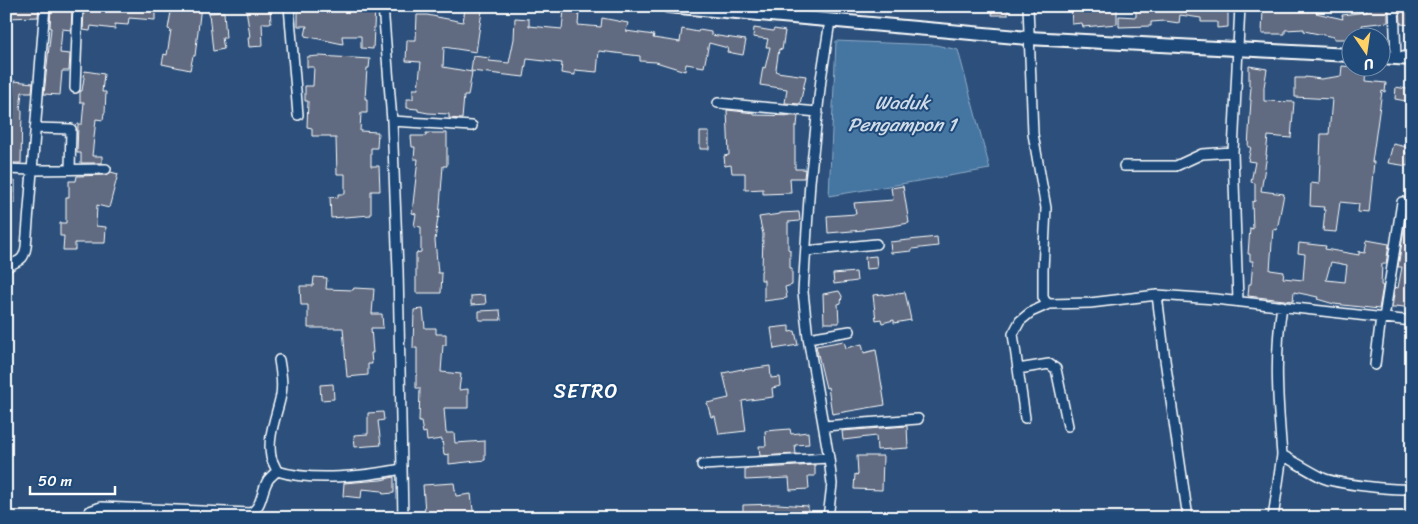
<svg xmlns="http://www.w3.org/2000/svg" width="1418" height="524" font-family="Sriracha,sans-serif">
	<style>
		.water { fill: #4574a1; stroke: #8facc7 }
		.building { fill: #606a80; stroke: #fff; fill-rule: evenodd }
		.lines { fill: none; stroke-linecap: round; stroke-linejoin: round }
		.minor-casing { stroke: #fff; stroke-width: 12 }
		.secondary-casing { stroke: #fff; stroke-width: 16 }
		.minor { stroke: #1f4a7a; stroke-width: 9 }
		.secondary { stroke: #1f4a7a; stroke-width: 12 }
		.labels { text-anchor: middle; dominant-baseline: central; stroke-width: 4; stroke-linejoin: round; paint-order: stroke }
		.water-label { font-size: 19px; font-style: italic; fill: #d0dce8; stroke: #1f4a7a }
		.quarter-label { font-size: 20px; letter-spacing: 1px; fill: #fff; stroke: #1f4a7a }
	</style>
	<rect width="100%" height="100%" fill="#2c507b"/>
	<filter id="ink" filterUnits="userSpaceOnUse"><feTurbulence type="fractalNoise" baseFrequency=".02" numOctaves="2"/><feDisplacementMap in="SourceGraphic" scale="10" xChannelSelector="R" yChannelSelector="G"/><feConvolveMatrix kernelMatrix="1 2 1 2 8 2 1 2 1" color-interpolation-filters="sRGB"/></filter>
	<g filter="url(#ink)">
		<path class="water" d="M836,41L936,45L958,50L990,169L829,196Z"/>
		<path class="building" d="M6,6H39L38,17L6,18Z
			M89,6H155V20L129,18L128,25L115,24V29L91,26L90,31L83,30L84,10L88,11Z
			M172,6H201L195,56H193L190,70L162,64L164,54L167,55L171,30L168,29Z
			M257,6H270L271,23H262L263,46L249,47L248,37H250L246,8Z
			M309,6H375L373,49L361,48V36H342L343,44L305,36L307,26H298V9H308Z
			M993,6H1008V15H992Z
			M1071,6H1117V24L1083,27L1082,23L1072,24Z
			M1136,6H1150V9H1158L1159,6H1212V9H1228V27L1217,28V22H1201V18L1180,15L1179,23L1165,21L1151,22V26L1119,27V16L1136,17Z
			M1275,6H1292V10L1317,11L1316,13L1343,19L1342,15L1366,12L1365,6H1388V22L1362,25L1364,38H1350V39H1334V37L1304,31V29L1285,30V34H1262L1263,9L1275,10Z
			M1400,6L1411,7L1412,25L1401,24Z
			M51,7L72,9L71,30L62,29L60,53L70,54L69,71H62L60,95L44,94L51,28H50Z
			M465,9L482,11L476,52L444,47L443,67L472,72L468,96H464L462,119L449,118V114L428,113L418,111V109L407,108V99H413V89H418L421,62L406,61L407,40H416L417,15H427L463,22Z
			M564,10L579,12L578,25L601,27L602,18L628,23L626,31L654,35L653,38L680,42L682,29L698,32L699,30L711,32V35L746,40L743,55L727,52L728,48L709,43L704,67L686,64L685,71L656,62L640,61V56L599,51L597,72L575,70V75L561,73L562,63L527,59L524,77L471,71L473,56L490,58L489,61L509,63L514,39L515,18L529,19V26L562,29Z
			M224,12L226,38H222L224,49L213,51L209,13Z
			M754,28L773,31L774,29L785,31L782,50L779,49L776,69L777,72L806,76L800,104L785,103L787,89L760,85L763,67L765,68L770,47H766L768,39L753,37Z
			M319,56L370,59L369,68H367L365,99H367V113H361L360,131L378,132L377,148H371V166H379L380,191H371V215L331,218L330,197L338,198V194H345V174H337L336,138H330V136H312V128L307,127L308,101H305V86H313L314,67H307V57Z
			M1249,66L1267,69L1264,87V101L1294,102L1291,138L1268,136L1266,155H1267L1261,191L1284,194L1277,230L1273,229L1270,270L1284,272L1283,278L1303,280L1305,254L1298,253L1299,243L1326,246L1325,249L1359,255V251L1365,252L1367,240L1389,244L1386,264H1382L1381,285L1383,286L1379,309L1334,304L1317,299L1318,297L1294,292L1293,301L1248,296L1249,284H1251L1253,261H1250V254H1248L1250,228L1253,229L1252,202L1255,201V183L1251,182L1255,162L1248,161L1251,147H1248L1251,100H1250L1251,86H1249ZM1331,262L1347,265L1345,282L1326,280Z
			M1342,66L1367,68L1366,81L1386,83L1385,92L1382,91L1372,162H1374L1369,213L1358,212L1359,204L1340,202L1336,232L1323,231L1325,210H1323L1324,207L1310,206L1311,183L1319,184L1321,134H1329L1332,99L1295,97V78H1305V77L1321,79L1341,76Z
			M85,71L104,74L102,92H106L105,113H104L103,120L96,119L92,156H102V163H81V153H77L78,124H82L84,102H80V91H82Z
			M14,81L33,83L32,92H22L20,110H22L21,163H6V121L10,96H13Z
			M1396,87L1412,90V102L1395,99Z
			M727,110L754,113V115L798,116L797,126H795V169H805L804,178H790L791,193L763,194V189L745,190V173H732L731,165L725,166L724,156L729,155Z
			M700,132H709V149H700Z
			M426,133H447V166H443L439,218L438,217L435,240L438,273H442L441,293H416V253L421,252V227L414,226L416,214L412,213L418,159H414L415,147H412L411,136H426Z
			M1393,144L1407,147L1405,153H1409L1408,166L1388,163Z
			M111,172L118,174L109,208L97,205L96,226L106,227L105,243H75V250H63L64,236H60V223H66V197H69V181H76L77,176L106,175Z
			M6,181H15V203H6Z
			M903,186L909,223L892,226L864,229V230L828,233L827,216L856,214L854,203L893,200L891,188Z
			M1407,211L1412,212V308L1396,306V308H1392L1395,287L1398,288L1402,267H1398Z
			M799,212L800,221L788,222V249L790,250V268H792V285L785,287L787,298L764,301V280H761V271L762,270L763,234L759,217L780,214V213Z
			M937,237L938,246L912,249V251L891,253L890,242Z
			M876,256L877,268L866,269L865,257Z
			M856,272L857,281L834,284L833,274Z
			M314,277L327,278L326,289L353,290L354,288L374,289L372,314H382L383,328H371L373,353H371L372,364H368V375L347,377L343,328H308V305H301L300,286H313Z
			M839,291L842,296L841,303L838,304L839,323H824L823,294Z
			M905,292L911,320L894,323V320L882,323L881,319L876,320L873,295L884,294V295Z
			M485,295L486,304L471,305V296Z
			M423,309L425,328H436V334H446V345H443L441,372L461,374L459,390L468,389V408H444L446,433H454L455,443L485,441V460L449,464V454L444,455L442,439L427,441L426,432L423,433L421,422H419L420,388H416V375H417V348H413L414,310Z
			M500,310L501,320H479V311Z
			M789,326V332L795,331L798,345L774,349L771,328Z
			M844,341L846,348L862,344L864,353L876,350L885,405L832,414L828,387L826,388L816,346Z
			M770,366L771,378L780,377L781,386L772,388L773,397L742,401L746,431L719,434L715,416L711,417L707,403L729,398L723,373L742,369V370Z
			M333,384L334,399L321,400L320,385Z
			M383,412L384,420L378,421L381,445L355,447L354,435L368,434V413Z
			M907,426L908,448L877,450L876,436L843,440L842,431Z
			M790,429L791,434L808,432L809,444L795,445L796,454L760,456L759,446H766L765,431Z
			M857,456H883L882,490L854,489L855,474L858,475Z
			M815,465V476H808L809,489L790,490L789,478L745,480V469Z
			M394,477V493L383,494L382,491L362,489L361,498L343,496L344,483L381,480Z
			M454,483L456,496L471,494L474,518H447L446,512H425L423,485Z
			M778,504L808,506V518H743V505Z"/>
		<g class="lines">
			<g class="minor-casing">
				<path id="minor" d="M289,6L298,115
					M383,6L392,121L398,270L403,518
					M1028,6L1033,134L1046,208L1043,270V297L1045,301L1049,304
					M1394,6L1396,58
					M75,88L78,6
					M718,103L818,112
					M392,121L472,126
					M35,128L71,129L70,169
					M1124,166H1176L1202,154L1233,152
					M6,169L32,170L106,169
					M806,251L876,244
					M6,268C17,259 23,264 26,247L45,6
					M1157,295L1165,360L1188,518
					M1238,301L1233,152L1240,6
					M1282,306C1274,356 1278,405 1282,455C1295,462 1309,471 1323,478C1334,483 1401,492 1412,488
					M1384,318L1402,202
					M808,338L850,331
					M1375,365L1381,317
					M1018,369L1049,364L1056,369L1068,426
					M1025,418L1013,334L1020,321L1031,312L1049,304L1090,303L1157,295L1215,299L1412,321
					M824,426L918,419
					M702,465L829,458
					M277,471C312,482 366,476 402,469
					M277,471C275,466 272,461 271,457C267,436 277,415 281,395C283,383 281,372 279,360
					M88,518L90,511L101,507L251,513C263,505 261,491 268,480C270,477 274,474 277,471
					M828,518L832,484L829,458L808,338L803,292L810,182L821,79L830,21
					M1273,518L1282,455"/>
			</g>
			<g class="secondary-casing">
				<path id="secondary" d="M668,6L1028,38L1350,55
					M1380,57L1412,59"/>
			</g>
			<use href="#minor" class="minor"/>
			<use href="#secondary" class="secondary"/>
		</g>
	</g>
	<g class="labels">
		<g class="water-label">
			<text x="902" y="102">Waduk<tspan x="902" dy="22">Pengampon 1</tspan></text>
		</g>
		<g class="quarter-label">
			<text x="586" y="391">SETRO</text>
		</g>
	</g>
	<rect width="1418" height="524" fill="none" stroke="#1f4a7a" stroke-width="25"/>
	<rect x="12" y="12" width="1393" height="499" fill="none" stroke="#fff" stroke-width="2" filter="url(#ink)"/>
	<g transform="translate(1366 52) rotate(167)"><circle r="24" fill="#1f4a7a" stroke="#7992af"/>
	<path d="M0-4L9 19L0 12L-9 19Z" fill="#ffd166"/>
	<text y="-8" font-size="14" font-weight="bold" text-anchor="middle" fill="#ffffff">U</text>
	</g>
	<path d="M30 486v8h85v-8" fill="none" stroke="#ffffff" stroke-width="2.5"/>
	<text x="38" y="486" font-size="15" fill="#ffffff" stroke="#1f4a7a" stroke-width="4" paint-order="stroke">50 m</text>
</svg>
